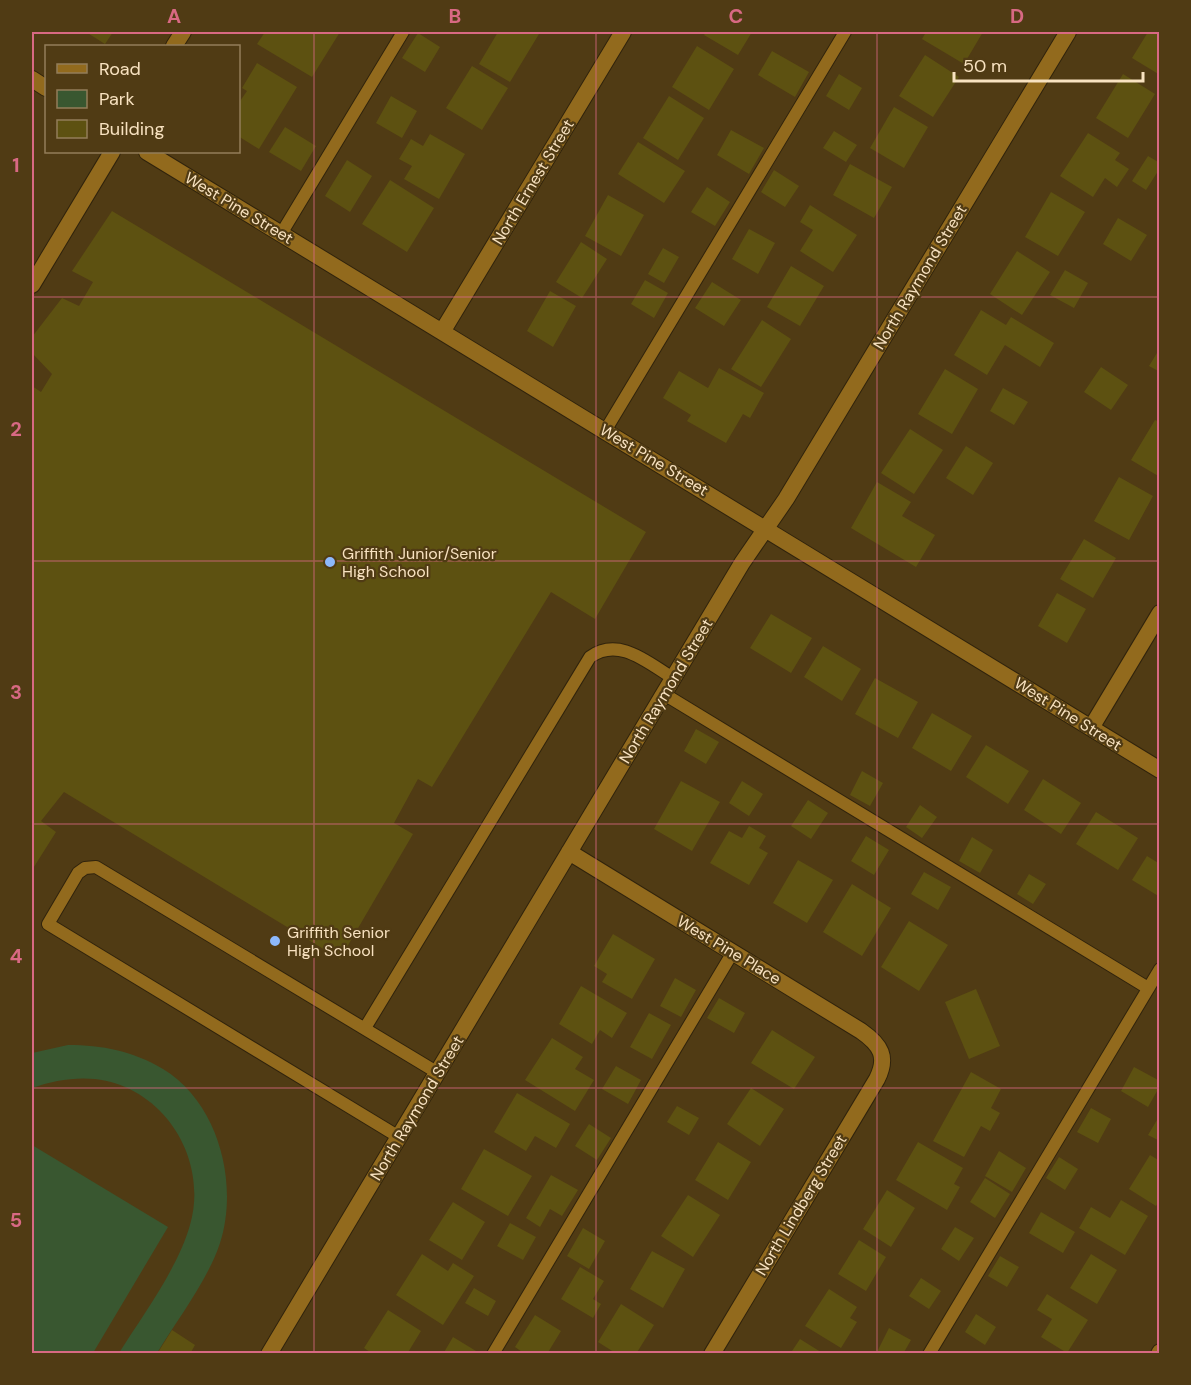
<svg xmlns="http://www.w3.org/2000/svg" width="1191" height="1385" font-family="'DM Sans',sans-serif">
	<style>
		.green { fill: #395730 }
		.building { fill: #5d5111 }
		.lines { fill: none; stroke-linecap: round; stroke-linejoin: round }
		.service-casing { stroke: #30230c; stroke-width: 14 }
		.minor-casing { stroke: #30230c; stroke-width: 18 }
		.tertiary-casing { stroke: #30230c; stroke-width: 18 }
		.service { stroke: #926a1d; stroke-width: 12 }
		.minor { stroke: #926a1d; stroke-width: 16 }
		.tertiary { stroke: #926a1d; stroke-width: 16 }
		.grid { fill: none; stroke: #d86983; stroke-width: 1.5; stroke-opacity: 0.55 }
		.poi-dot { fill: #8db9fc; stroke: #503b14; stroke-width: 2 }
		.labels { text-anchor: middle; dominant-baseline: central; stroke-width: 4.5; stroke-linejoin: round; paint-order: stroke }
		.street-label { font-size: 16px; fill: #f8e2c0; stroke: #503b14 }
		.poi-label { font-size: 16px; fill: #f8e2c0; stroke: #503b14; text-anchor: start }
		.neatline { fill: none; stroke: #d86983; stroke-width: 2 }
		.grid-label { font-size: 20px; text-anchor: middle; font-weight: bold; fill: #d86983 }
	</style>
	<rect width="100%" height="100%" fill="#503b14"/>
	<path class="green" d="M68,1045C102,1045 133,1051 163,1069C219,1103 239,1184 220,1243C208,1280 177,1320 157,1353H119C143,1315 178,1268 190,1225C209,1159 164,1087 95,1079C73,1077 52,1081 32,1088V1053Z
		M32,1145L168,1227L93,1353H32Z"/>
	<path class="building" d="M86,32H113L105,44Z
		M265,32H340L312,77L257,44Z
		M498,32L539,34L510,82L479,64Z
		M706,32H752L738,55L704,35Z
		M926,32H983L964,64L922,39Z
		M1148,32H1160V75L1132,58Z
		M418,33L440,47L425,72L402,58Z
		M697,46L734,69L709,110L672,87Z
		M772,51L809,72L795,97L758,75Z
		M925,55L959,77L933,117L899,96Z
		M257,63L297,87L259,149L238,136V104L247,91L242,88Z
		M472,66L508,88L482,130L446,108Z
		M839,74L862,88L849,110L826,96Z
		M1123,74L1155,94L1128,138L1096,118Z
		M391,96L417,111L402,138L376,123Z
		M669,96L704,118L678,160L643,138Z
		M894,107L928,127L904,168L870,148Z
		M285,127L316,146L301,171L269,152Z
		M731,130L764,148L749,174L717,155Z
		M834,131L857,145L846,162L823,148Z
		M1088,133L1120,153L1115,160L1129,169L1117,187L1105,178L1093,197L1060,176Z
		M430,134L465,154L439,199L404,179L412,166L399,159L411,139L423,146Z
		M638,142L685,171L664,203L618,174Z
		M1148,156L1160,163V168L1146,190L1132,181Z
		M347,160L372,176L350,212L325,196Z
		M850,164L892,187L874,218L833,195Z
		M774,170L799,186L785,207L761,192Z
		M390,180L434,208L407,252L362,224Z
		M707,187L730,202L715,226L691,212Z
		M1051,192L1085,212L1058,256L1025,237Z
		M608,195L644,215L621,256L585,236Z
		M810,205L857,235L833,272L800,251L813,230L800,222Z
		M112,211L646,532L595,619L551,592L432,787L418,779L394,823L413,834L340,959L64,792L41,821L56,832L32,870V386L41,392L52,374L32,353V337L62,298L79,306L93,282L72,271Z
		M1118,218L1147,235L1131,261L1103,244Z
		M749,229L775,243L758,274L732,259Z
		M581,242L607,259L582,298L556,282Z
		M663,248L679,257L664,283L648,274Z
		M1017,251L1050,272L1022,315L990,294Z
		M791,266L824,286L800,326L767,307Z
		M1065,270L1088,283L1074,308L1050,295Z
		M645,280L668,293L654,318L631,304Z
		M712,282L741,300L724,326L695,308Z
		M550,291L576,306L553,347L527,331Z
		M981,310L1006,325L1011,317L1054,343L1040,367L1005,345L987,375L954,355Z
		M762,320L791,339L761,387L731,369Z
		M1160,348V372L1149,366Z
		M1101,367L1128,385L1111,410L1084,392Z
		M719,368L764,393L750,418L743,414L726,443L687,421L691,415L663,398L679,371L708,388Z
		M945,369L978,389L952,434L918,414Z
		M1003,388L1028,402L1014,425L990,411Z
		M1155,420L1160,422V477L1131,460Z
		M910,429L943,450L914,494L881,473Z
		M966,446L993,463L973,495L946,478Z
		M1119,477L1153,496L1129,540L1094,521Z
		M877,482L911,502L902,516L935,535L916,567L851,528Z
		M1084,539L1116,558L1093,598L1060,579Z
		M1057,593L1086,609L1067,643L1038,626Z
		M771,614L812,638L791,673L750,648Z
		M823,646L861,669L842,701L804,677Z
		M875,678L918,702L898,738L855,714Z
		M932,713L972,736L951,771L912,748Z
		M696,729L719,742L706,764L684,751Z
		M986,745L1029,771L1008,804L966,777Z
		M862,771L883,783L870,806L850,795Z
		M1043,779L1081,803L1061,834L1024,810Z
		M681,781L720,802L692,851L654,829Z
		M742,781L763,794L749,816L729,803Z
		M808,800L828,813L811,839L791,826Z
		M920,805L937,817L922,838L906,827Z
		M1096,812L1138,838L1118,870L1076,844Z
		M749,826L766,836L759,848L768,853L749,885L710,863L729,831L742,838Z
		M866,836L889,850L874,875L851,861Z
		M972,837L993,850L980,873L959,861Z
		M1147,856L1160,864V897L1132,880Z
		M798,860L833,880L807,923L773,903Z
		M924,872L951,887L938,910L911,894Z
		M1029,874L1046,884L1033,904L1017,894Z
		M852,884L891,908L862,956L823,932Z
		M909,921L948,945L919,991L881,967Z
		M613,934L655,959L632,999L602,982L607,974L594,966Z
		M675,978L696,990L681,1017L660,1006Z
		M581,986L627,1013L612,1038L600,1030L592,1044L559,1024Z
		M976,989L1000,1046L969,1059L945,1002Z
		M719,998L745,1013L734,1033L707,1018Z
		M649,1013L671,1025L652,1059L630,1047Z
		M772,1030L815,1057L794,1089L751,1063Z
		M552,1038L583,1057L575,1069L594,1080L575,1111L525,1080Z
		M616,1066L641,1080L628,1104L602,1089Z
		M1134,1067L1160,1081V1086L1148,1107L1121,1091Z
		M971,1072L1001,1089L991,1108L1000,1113L990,1131L981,1126L964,1157L933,1141Z
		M751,1088L784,1109L760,1146L727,1124Z
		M517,1093L570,1124L556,1148L535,1136L526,1151L494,1132Z
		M677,1106L699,1118L689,1135L667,1122Z
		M1091,1108L1111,1119L1098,1143L1077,1132Z
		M1160,1115V1141L1148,1135Z
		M589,1124L611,1138L597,1160L575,1146Z
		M718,1142L751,1162L728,1200L695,1180Z
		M918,1142L963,1168L954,1184L960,1187L947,1210L896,1180Z
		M484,1149L532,1176L508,1216L461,1189Z
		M999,1151L1026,1168L1012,1192L985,1176Z
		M1150,1155L1160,1161V1200L1156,1206L1129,1189Z
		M1059,1157L1078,1169L1065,1190L1046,1178Z
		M551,1175L578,1190L562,1216L550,1209L540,1227L526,1218Z
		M985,1178L1010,1194L995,1218L970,1202Z
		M887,1190L915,1208L891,1247L863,1229Z
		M688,1195L720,1215L693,1257L661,1236Z
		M1121,1200L1148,1216L1125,1255L1079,1228L1091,1207L1110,1218Z
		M453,1202L485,1222L462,1260L429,1240Z
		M1041,1212L1075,1232L1063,1253L1029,1233Z
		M510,1223L536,1237L523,1260L497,1246Z
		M955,1227L974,1238L959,1261L941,1249Z
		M583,1228L605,1241L589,1269L567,1256Z
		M859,1240L886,1257L866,1291L838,1274Z
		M652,1251L685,1269L663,1308L630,1289Z
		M422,1254L448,1271L453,1263L474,1276L443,1325L396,1295Z
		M1091,1254L1117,1270L1097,1304L1070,1288Z
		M1000,1256L1019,1267L1007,1287L988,1276Z
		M580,1267L604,1281L593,1299L601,1304L593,1318L561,1299Z
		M921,1278L941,1291L929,1309L909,1296Z
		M474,1288L496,1301L488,1316L465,1303Z
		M829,1289L857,1307L850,1318L857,1322L841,1348L805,1326Z
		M1047,1294L1088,1320L1067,1353L1041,1337L1052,1319L1037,1310Z
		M621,1304L654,1325L636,1354H617L598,1342Z
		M388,1310L421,1331L407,1354H373L364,1348Z
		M976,1314L996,1327L985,1345L965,1332Z
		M535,1315L561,1331L547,1354H525L515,1347Z
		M889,1328L911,1340L903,1354L877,1352Z
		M172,1330L195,1345L190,1354H157Z
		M453,1337L481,1354H443Z
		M800,1339L824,1354H790Z"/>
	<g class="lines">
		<g class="service-casing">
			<path id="service" d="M281,234L403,32
				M605,431L845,32
				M664,694L1148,988
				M365,1028L590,657C619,636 648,663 673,678
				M399,1137L48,924L78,873L85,868L96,867L438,1073
				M493,1354L733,952
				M929,1354L1160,969"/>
		</g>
		<g class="minor-casing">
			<path id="minor" d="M32,79L46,88
				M147,152L1160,770
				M442,332L623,32
				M1091,728L1160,613
				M569,852L861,1031C881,1045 888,1057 877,1079L712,1354
				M269,1354L742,563L786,499L1068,32"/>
		</g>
		<g class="tertiary-casing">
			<path id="tertiary" d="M174,46L183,32
				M32,285L112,152
				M1159,1354L1160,1352"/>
		</g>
		<use href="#service" class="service"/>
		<use href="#minor" class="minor"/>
		<use href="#tertiary" class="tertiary"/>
	</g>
	<path class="grid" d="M314,32V1354M596,32V1354M877,32V1354M32,297H1160M32,561H1160M32,824H1160M32,1088H1160"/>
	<g class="poi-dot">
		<circle cx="330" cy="562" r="6"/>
		<circle cx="275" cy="941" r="6"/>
	</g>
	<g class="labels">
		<g class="street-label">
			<text transform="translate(533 182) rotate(-59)">North Ernest Street</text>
			<text transform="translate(239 208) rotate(31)">West Pine Street</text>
			<text transform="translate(920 277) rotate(-59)">North Raymond Street</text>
			<text transform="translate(654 460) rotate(31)">West Pine Street</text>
			<text transform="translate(666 691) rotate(-59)">North Raymond Street</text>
			<text transform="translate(1068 714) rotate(32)">West Pine Street</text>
			<text transform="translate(729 950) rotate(31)">West Pine Place</text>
			<text transform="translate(417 1108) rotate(-59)">North Raymond Street</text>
			<text transform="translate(801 1205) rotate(-59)">North Lindberg Street</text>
		</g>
		<g class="poi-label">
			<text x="342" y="553">Griffith Junior/Senior<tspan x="342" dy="18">High School</tspan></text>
			<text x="287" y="932">Griffith Senior<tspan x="287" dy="18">High School</tspan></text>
		</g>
	</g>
	<rect width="1191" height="1385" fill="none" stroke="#503b14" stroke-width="66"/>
	<rect x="45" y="45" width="195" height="108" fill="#503b14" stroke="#937e59" stroke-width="1.5"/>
	<rect x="57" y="64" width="30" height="9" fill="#926a1d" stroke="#937e59" stroke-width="1.5"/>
	<text x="99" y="75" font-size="18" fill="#f8e2c0">Road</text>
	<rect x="57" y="90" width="30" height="18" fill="#395730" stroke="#937e59" stroke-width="1.5"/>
	<text x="99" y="105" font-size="18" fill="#f8e2c0">Park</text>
	<rect x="57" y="120" width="30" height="18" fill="#5d5111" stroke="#937e59" stroke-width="1.5"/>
	<text x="99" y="135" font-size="18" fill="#f8e2c0">Building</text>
	<path d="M954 72v9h189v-9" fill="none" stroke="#f8e2c0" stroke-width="3"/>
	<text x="963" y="72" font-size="18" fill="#f8e2c0" stroke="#503b14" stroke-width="4.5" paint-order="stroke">50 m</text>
	<rect x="33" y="33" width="1125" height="1319" class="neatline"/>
	<g class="grid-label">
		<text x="174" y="23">A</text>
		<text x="455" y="23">B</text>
		<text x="736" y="23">C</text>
		<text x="1017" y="23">D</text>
		<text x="16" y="172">1</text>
		<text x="16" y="436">2</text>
		<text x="16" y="699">3</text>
		<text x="16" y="963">4</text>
		<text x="16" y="1227">5</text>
	</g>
</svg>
